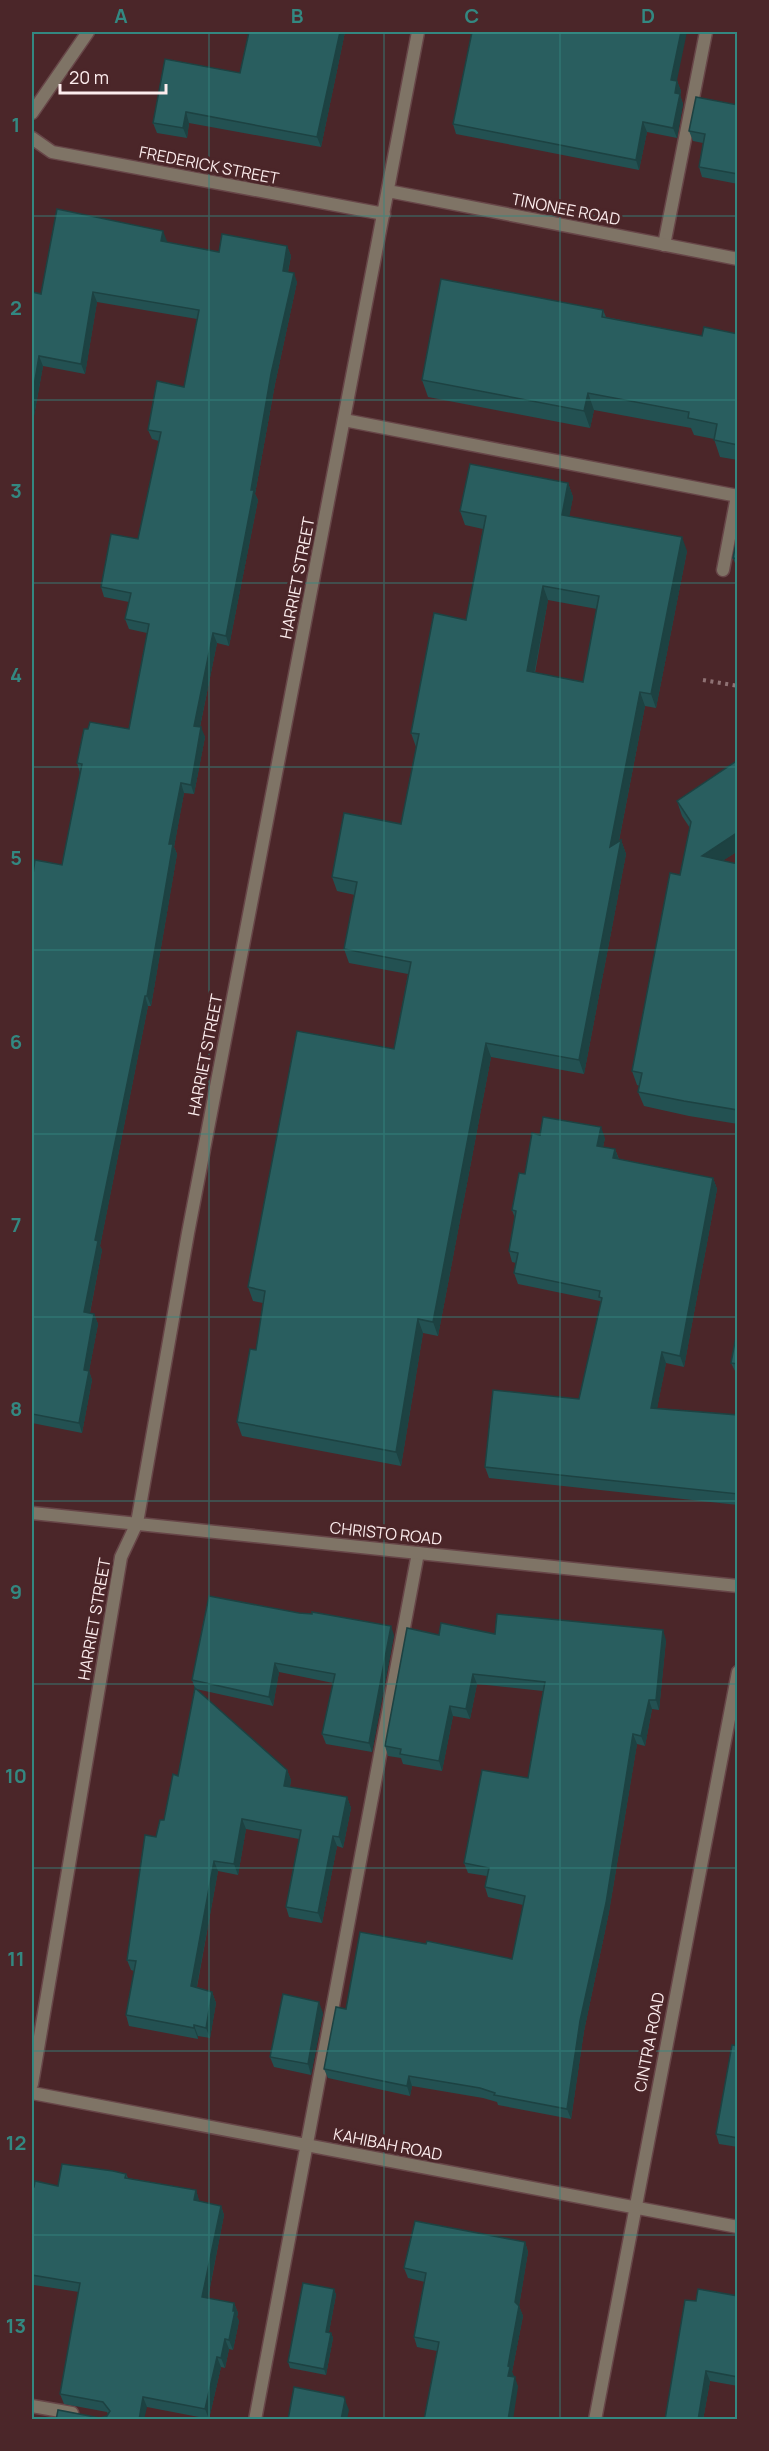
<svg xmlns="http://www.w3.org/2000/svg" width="769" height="2451" font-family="Manrope,sans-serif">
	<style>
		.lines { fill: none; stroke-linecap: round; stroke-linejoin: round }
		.service-casing { stroke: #674648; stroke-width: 15 }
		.minor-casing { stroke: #674648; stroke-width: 15 }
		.path { stroke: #8f7274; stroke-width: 4; stroke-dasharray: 3 4.5; stroke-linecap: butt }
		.service { stroke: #7f7466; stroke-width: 12 }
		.minor { stroke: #7f7466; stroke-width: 12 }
		.wall { fill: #235152; fill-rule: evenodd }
		.shaded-wall { fill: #1d4242 }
		.building { fill: #295e5f; stroke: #1d4242; stroke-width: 1.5; fill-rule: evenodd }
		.grid { fill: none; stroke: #338881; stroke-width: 1.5; stroke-opacity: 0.55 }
		.labels { text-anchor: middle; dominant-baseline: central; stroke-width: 6; stroke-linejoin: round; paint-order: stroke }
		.street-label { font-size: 16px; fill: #fceced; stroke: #4b2629 }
		.neatline { fill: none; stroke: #338881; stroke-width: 2 }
		.grid-label { font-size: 20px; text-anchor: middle; font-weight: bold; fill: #338881 }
	</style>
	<rect width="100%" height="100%" fill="#4b2629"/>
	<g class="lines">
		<g class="service-casing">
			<path id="service" d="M664,245L706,32
				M344,420L738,496
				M723,570L737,496
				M32,2406L72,2413
				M255,2420L418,1553"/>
		</g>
		<g class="minor-casing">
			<path id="minor" d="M32,113L88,32
				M32,138L52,152L384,214
				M388,191L738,259
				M32,1513L738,1586
				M32,2084L121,1557L137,1523L188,1233L418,32
				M32,2093L738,2227
				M595,2420L738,1672"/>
		</g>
		<path class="path" d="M703,680L738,686"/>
		<use href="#service" class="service"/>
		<use href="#minor" class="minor"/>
	</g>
	<path class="wall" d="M345,32L321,147L189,123L187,138L157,133L153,123L240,73Z
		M677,81L681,91L680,95L683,104L677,138L647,132L639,170L456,134L453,124Z
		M738,105V184L702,177L699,167L703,143L693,141L689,131Z
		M167,241V242L219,252L287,246L291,256L288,272L297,282L275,384L255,494L258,500L229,646L217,643L200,727L205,737L194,794L184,793L174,847L177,854L151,1006H148L100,1246L102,1250L90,1313L94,1314L98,1324L89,1371L92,1380L82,1433L32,1423V881L62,865L80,773L77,763L88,729H129L147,633L129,629L125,619L129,602L104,597L101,587L138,539L159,441L152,439L148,430L184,387L197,319L97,302L85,374L43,366L32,427V292L41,294Z
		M603,310L606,317L702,336L738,334V460L720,457L714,439L694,435L691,428L594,410L590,428L428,397L422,380Z
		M568,483L573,497L569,516L687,551L656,708L645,706L619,841L621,840L626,854L584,1074L491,1057L438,1336L423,1333L401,1466L242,1436L237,1422L256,1350L263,1303L253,1301L248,1287L394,1049L408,974L349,963L344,949L355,895L337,891L332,877L401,824L416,747L411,733L466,620L483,529L465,525L460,511ZM548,600L597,609L583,682L535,673Z
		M738,533V571L733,558Z
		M738,760V851L722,861L738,864V1124L689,1116L644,1106L638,1092L640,1086L637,1085L632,1071L680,875L690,828L682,816L677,801Z
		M540,1135L605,1138L603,1147L615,1149L619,1159L713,1178L717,1189L684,1367L666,1363L657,1408L738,1415V1505L489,1478L485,1467L579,1399L601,1302L600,1301L518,1284L514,1273L516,1263L512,1262L509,1251L515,1218L512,1210Z
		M738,1332V1377L731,1363Z
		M495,1634L666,1640L659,1710L652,1709L645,1746L637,1744L609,1912L584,2031L571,2119L498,2105L497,2102L483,2098L412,2086L410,2096L328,2078L324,2069L346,2009L512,1959L523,1905L488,1897L485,1887L487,1876L468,1873L464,1863L528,1778L543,1691L477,1684L470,1719L453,1716L442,1771L403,1764L401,1758L388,1756L385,1746L439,1635Z
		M394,1635L372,1752L326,1744L322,1734L333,1683L279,1672L273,1706L196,1689L287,1770L291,1780L290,1787L347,1797L351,1808L343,1848L337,1846L322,1923L289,1917L286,1907L299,1839L246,1829L238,1875L218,1871L197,1987L212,1992L216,2003L210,2038L198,2036V2039L129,2026L126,2015L134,1971L131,1970L127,1960L164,1820L178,1776L195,1688L192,1680Z
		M323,2013L311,2075L274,2067L270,2057Z
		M738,2046V2147L719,2144L716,2134Z
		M126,2174L128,2178L196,2190L199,2201L221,2206L224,2215L208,2298L234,2303L238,2313L237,2317L239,2321L233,2350L229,2349L225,2368L221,2367L209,2419L147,2407L100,2418L107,2416L108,2414L107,2412L64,2404L60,2394L79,2292L34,2285L32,2291V2187L58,2186Z
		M525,2242L528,2252L519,2306L523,2316L512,2372L518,2387L437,2351L417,2347L414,2337L425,2282L408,2278L404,2268Z
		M334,2289L336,2295L329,2332L331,2333L333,2338L326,2375L290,2368L288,2362Z
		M738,2296V2386L710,2381L703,2420L696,2301Z"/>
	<path class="shaded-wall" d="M340,32H345L321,147L317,137Z
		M681,32H687L675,90L671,80Z
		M677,81L681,91L680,95L683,104L677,138L673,128L675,93Z
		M186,112L189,123L187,138L183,128Z
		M643,122L647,132L639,170L636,160Z
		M163,231L167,241L165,251L161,241Z
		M287,246L291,256L286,281L283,271Z
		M294,273L297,282L275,384L255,494L258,500L229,646L226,636L251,490L271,374Z
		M93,292L97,302L85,374L81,364Z
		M39,356L43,366L32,427V398Z
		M588,393L594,410L590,428L584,411Z
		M568,483L573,497L567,529L562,515Z
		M682,537L687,551L656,708L651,694Z
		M543,586L548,600L532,685L527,671Z
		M213,633L217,643L198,736L194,726Z
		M640,692L645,706L615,861L610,847Z
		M201,727L205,737L194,794L191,785Z
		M181,783L184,793L174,847L177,854L151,1006L147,996L169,844Z
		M738,832V851L707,871L702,856Z
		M621,840L626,854L584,1074L579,1060Z
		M145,996L148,1006L100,1246L102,1250L88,1322L84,1312L95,1240Z
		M486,1043L491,1057L438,1336L433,1322Z
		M601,1127L605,1138L601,1156L597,1146Z
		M615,1149L619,1160L613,1158Z
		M713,1178L717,1189L684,1367L680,1356Z
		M94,1314L98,1324L89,1371L92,1380L82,1433L79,1423L84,1370Z
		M418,1319L423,1333L401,1466L396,1452Z
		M662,1352L666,1363L655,1419L651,1408Z
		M391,1626L394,1635L372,1752L369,1743Z
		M663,1630L666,1640L659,1710L656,1700Z
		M275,1663L279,1672L273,1706L269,1697Z
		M473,1674L477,1684L470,1719L466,1709Z
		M649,1700L652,1709L645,1746L641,1736Z
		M450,1706L453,1716L442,1771L439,1761Z
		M633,1734L637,1744L609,1912L584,2031L571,2119L567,2109L580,2021Z
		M287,1770L291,1780L288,1796L284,1786Z
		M347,1797L351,1808L343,1848L339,1837Z
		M242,1819L246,1829L238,1875L234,1864Z
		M333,1836L337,1846L322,1923L318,1913Z
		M214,1861L218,1871L195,1996L191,1986Z
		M212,1992L216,2003L210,2038L206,2028Z
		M319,2002L323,2013L311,2075L308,2064Z
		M194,2025L198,2036V2039L194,2028Z
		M409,2076L412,2086L410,2096L407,2086Z
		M196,2190L199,2200L198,2210L194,2200Z
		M221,2206L224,2215L206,2307L202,2297Z
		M525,2242L528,2252L519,2306L523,2316L512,2372L514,2376L512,2386L508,2376V2366L515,2302Z
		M32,2277L34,2285L32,2291Z
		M334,2289L336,2295L328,2337L326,2332Z
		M234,2303L238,2313L237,2317L239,2321L233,2350L229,2340Z
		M331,2333L333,2338L326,2375L324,2369Z
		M225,2339L229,2349L225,2368L221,2358Z
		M217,2357L221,2367L209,2419L205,2409Z
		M706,2371L710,2381L703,2420H698Z
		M515,2377L518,2387L513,2420H508Z
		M143,2397L147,2407L144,2420H139Z
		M345,2400L349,2410L347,2420H341Z"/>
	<path class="building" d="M249,32H340L317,137L186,112L183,128L153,123L165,59L240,73Z
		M472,32H681L671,80L677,81L675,93L680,94L673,128L643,122L636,160L453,124Z
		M696,97L738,105V174L699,167L705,134L689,131Z
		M57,209L163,231L161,241L219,252L222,234L287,246L283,271L294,273L271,374L251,490H254L226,636L213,633L194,726L201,727L191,785L181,783L169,844H173L147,996H145L95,1240L98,1241L84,1312L94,1314L84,1370L89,1371L79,1423L32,1414V881L35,860L62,865L82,764L77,763L84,729H88L90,722L129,729L149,624L125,619L131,593L101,587L111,534L138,539L161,432L148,430L157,381L184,387L199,310L93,292L81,364L39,356L32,398V292L41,294Z
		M441,279L603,310L602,317L702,336L704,327L738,334V445L714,440L717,424L688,418L689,412L588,393L584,411L422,380Z
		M470,464L568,483L562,515L682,537L651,694L640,692L610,847L621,840L579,1060L486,1043L433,1322L418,1319L396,1452L237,1422L250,1349L256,1350L265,1291L248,1287L297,1031L394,1049L411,962L344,949L357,882L332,877L344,813L401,824L419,734L411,733L434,613L466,620L486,516L460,511ZM543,586L599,596L583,682L527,671Z
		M738,533V559L733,558Z
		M738,760V832L702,856L738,864V1110L684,1101L638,1092L642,1073L632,1071L670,873L680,875L691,822L677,801Z
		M543,1117L601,1127L597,1146L615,1149L613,1158L713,1178L680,1356L662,1352L651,1408L738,1415V1494L485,1467L493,1390L579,1399L602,1298L599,1297L600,1291L514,1273L518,1253L509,1251L516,1211L512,1210L519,1173L525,1174L532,1133L540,1135Z
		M737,1331L738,1332V1364L731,1363Z
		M209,1596L299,1613L312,1614V1612L391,1626L369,1743L322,1734L335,1674L275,1663L269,1697L192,1680Z
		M497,1614L663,1630L656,1700H649L641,1736L633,1734L606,1903L580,2021L567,2109L494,2095L495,2093L480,2088L409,2076L407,2086L324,2069L336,2007L346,2009L360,1932L426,1944L427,1941L512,1959L525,1896L485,1887L489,1868L464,1863L482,1770L528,1778L545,1682L473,1674L466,1709L450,1706L439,1761L400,1754L401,1749L385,1746L407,1628L439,1635L441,1623L495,1634Z
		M195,1688L287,1770L284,1786L347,1797L339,1837L333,1836L318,1913L286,1907L301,1830L242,1819L234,1864L214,1861L191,1986L212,1992L206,2028L194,2025V2028L126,2015L136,1961L127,1960L145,1835L156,1837L160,1820H164L173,1774L178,1776Z
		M283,1994L319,2002L308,2064L270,2057Z
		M732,2045L738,2046V2138L716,2134Z
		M62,2164L113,2171L126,2174L125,2178L196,2190L194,2200L221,2206L202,2297L234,2303L233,2311H235L229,2340L225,2339L221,2358L217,2357L205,2409L143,2397L139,2420H56L58,2410L100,2418L107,2416L110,2411L103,2402L60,2394L80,2283L32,2275V2187H34L35,2181L58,2186Z
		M415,2221L525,2242L515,2302L519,2306L508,2366L510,2367L508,2376L515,2377L508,2420H424L439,2342L414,2337L426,2273L404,2268Z
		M303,2283L334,2289L326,2332L331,2333L324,2369L288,2362Z
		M698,2289L738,2296V2377L706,2371L698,2420H665L685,2300L696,2301Z
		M294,2387L344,2397L345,2400L341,2420H288Z"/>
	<path class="grid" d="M209,32V2420M384,32V2420M560,32V2420M32,216H738M32,400H738M32,583H738M32,767H738M32,950H738M32,1134H738M32,1317H738M32,1501H738M32,1684H738M32,1868H738M32,2051H738M32,2235H738"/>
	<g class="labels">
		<g class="street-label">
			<text transform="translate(209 165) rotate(11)">FREDERICK STREET</text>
			<text transform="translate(566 209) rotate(11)">TINONEE ROAD</text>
			<text transform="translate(297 578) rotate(-79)">HARRIET STREET</text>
			<text transform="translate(205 1055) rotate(-79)">HARRIET STREET</text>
			<text transform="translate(386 1533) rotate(6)">CHRISTO ROAD</text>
			<text transform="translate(94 1619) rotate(-80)">HARRIET STREET</text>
			<text transform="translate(649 2042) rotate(-79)">CINTRA ROAD</text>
			<text transform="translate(388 2144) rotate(11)">KAHIBAH ROAD</text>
		</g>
	</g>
	<rect width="769" height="2451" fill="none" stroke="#4b2629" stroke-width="66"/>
	<path d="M60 84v9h106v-9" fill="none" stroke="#fceced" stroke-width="3"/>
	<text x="69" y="84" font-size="18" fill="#fceced" stroke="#4b2629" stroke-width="4.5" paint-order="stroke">20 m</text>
	<rect x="33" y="33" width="703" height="2385" class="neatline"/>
	<g class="grid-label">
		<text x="121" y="23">A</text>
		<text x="297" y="23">B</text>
		<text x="472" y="23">C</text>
		<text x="648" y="23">D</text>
		<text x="16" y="132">1</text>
		<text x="16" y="315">2</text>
		<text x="16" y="498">3</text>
		<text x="16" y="682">4</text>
		<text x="16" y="865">5</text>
		<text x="16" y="1049">6</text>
		<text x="16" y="1232">7</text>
		<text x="16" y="1416">8</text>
		<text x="16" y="1599">9</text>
		<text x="16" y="1783">10</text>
		<text x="16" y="1966">11</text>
		<text x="16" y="2150">12</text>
		<text x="16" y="2333">13</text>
	</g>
</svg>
